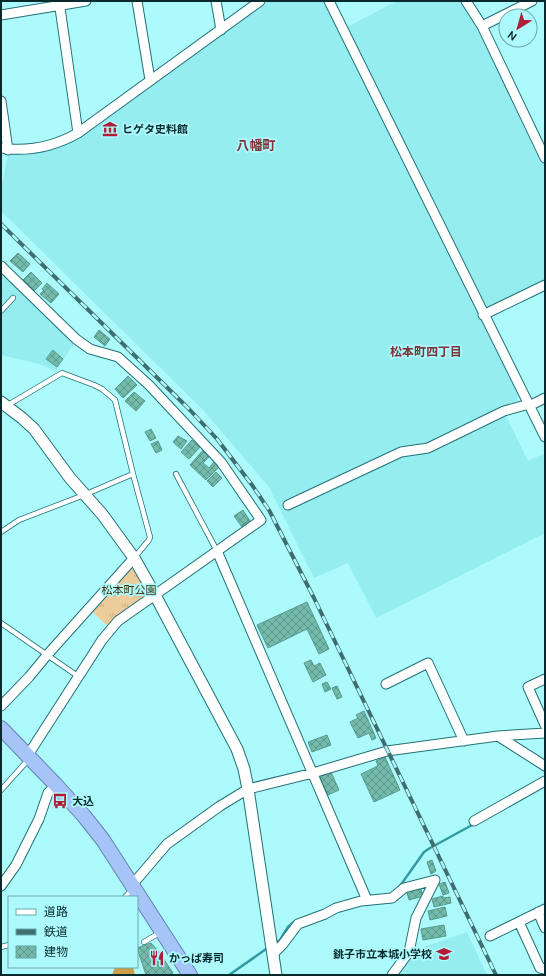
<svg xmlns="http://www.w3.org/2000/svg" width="546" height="976" font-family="Ubuntu,'Noto Sans JP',sans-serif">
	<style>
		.built { fill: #95edf0 }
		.forest { fill: url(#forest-crowns) }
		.park { fill: url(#park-tufts) }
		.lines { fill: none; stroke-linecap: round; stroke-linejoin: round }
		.stream { stroke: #329ca1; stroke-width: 2.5 }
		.building { fill: url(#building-cross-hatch); stroke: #559c8d }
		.service-casing { stroke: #217276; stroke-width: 6 }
		.minor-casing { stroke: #217276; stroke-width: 11 }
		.tertiary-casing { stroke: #217276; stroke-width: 13 }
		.trunk-casing { stroke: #6085af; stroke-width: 16 }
		.service { stroke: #fff; stroke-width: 4.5 }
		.minor { stroke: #fff; stroke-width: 9 }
		.tertiary { stroke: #fff; stroke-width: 11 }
		.trunk { stroke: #a6c4f7; stroke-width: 14 }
		.rail-casing { stroke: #3f6e71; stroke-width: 4 }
		.rail { stroke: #adfafd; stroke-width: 2.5; stroke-dasharray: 8; stroke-linecap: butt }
		.labels { text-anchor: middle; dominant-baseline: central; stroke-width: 3.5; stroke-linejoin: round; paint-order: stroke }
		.poi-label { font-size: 11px; font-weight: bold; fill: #092a2c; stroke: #adfafd; text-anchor: start }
		.park-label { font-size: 11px; fill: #43300b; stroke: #adfafd }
		.neighbourhood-label { font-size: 12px; font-weight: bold; fill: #7d3539; stroke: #adfafd }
		.quarter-label { font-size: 13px; font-weight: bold; fill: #7d3539; stroke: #adfafd }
	</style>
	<defs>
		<pattern id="forest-crowns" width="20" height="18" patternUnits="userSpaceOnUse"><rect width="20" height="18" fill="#cd9e4a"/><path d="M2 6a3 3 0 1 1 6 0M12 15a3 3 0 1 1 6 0" fill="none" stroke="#a5813e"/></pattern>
		<pattern id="park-tufts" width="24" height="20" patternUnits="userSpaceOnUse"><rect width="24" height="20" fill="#ebcc9a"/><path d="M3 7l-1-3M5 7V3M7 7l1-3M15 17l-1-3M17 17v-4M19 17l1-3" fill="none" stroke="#c8af85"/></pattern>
		<pattern id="building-cross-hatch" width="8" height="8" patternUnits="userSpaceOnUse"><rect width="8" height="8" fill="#73baab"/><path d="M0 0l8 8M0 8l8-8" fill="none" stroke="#5d978b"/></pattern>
	</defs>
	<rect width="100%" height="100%" fill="#adfafd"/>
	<path class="built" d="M268,1H324L519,395L516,401L504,406L506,416L528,461L545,453V533L376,618L348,563L314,578L269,487L203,410L1,211V190L8,154L41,152L66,144L77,139Z
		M397,1H463L473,14L545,165V282L486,311L347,27Z
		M1,270L75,342L56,371L39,364L1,355Z
		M467,932L487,975H395L412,951Z"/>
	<path class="forest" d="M115,967H133L135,975H112Z"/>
	<path class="park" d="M133,568L149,594L109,627L91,611L124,573Z"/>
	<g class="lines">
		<path class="stream" d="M400,886L424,852L430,848L474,824
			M275,943L280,940L288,927L295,921
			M229,975L269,947"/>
	</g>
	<path class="building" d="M18,253L30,264L23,272L10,261Z
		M31,272L42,283L34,291L23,280Z
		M47,283L59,294L51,303L40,294L44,290L42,289Z
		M99,330L110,339L105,346L94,337Z
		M53,350L63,359L57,367L46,359Z
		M128,376L137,385L123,398L115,389Z
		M134,392L145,401L136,411L125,401Z
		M151,429L156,438L150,441L145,432Z
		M178,436L187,441L181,449L173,442Z
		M192,440L200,447L189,459L181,452Z
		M158,441L162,450L156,453L151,444Z
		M204,449L211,455L203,463L209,468L214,462L219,467L206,480L190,465Z
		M216,472L222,478L213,487L207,481Z
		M243,510L250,521L242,527L234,516Z
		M307,602L329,649L319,654L307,629L268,648L257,625Z
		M311,660L314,666L320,663L326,675L313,682L304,663Z
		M327,682L331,689L325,692L322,684Z
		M337,686L342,697L337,699L332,688Z
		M364,711L376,738L372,740L369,733L358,738L350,722L358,718L356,715Z
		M327,735L331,745L312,752L308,742Z
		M385,757L400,790L374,802L361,774L378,766L376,761Z
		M331,772L339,790L328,795L320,777Z
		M432,860L436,871L431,874L427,862Z
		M445,882L449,893L443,895L439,884Z
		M420,886L423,896L409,900L406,889Z
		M443,896V898L450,897L451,903L434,907L432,899Z
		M445,907L447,916L430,920L428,911Z
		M444,925L446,936L423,940L421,929Z
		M151,943L159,952L173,973L169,975H146L137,948Z"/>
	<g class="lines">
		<g class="service-casing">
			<path id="service" d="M1,311L13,298
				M8,405L62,373L94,385L102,389L115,400L133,474L150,537L149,540L134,558
				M176,474L217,551
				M1,532L19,520L84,495L133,474
				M1,623L79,677
				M1,790L29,759
				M125,897L133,889
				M144,942L161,932
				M1,947L9,945"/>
		</g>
		<g class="minor-casing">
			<path id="minor" d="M59,1L78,133
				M137,1L150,80
				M216,1L221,30
				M329,1L545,437
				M466,1L482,26L545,158
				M1,15L86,1
				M482,26L532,1
				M1,101L8,150
				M1,148C28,152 55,146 78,133L260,1
				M1,266L76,339L90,349L118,357L149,385L221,462L261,520L118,621L102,640L28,755
				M483,315L545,285
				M529,406L545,398
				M288,505L401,452L428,448L504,411L529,404
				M217,551L367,900
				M545,679L528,687L545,725
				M386,684L428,663L464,741
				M1,706L29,677L48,654L134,558
				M498,736L545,766
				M474,821L545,781
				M132,885L167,844L220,806L248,789L313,773L387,751L498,736L545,733
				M1,886L16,865L39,819L48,793L56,785
				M538,912L545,928
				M519,922L540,968L545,969
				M490,936L545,909
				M273,954L283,944L298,924L325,914L336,908L361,901L392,898L404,888L435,880L416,918L409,952L392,975"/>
		</g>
		<g class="tertiary-casing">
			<path id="tertiary" d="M1,402L22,418L34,429L70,478L102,514L134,558L155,595L237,749L244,769L248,789L276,975"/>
		</g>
		<g class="trunk-casing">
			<path id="trunk" d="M1,728L56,785L84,816L103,840L190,975"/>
		</g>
		<use href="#service" class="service"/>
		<use href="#minor" class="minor"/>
		<use href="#tertiary" class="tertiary"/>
		<use href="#trunk" class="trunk"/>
		<g class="rail-casing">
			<path id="rail" d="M1,224L189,409L217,439L252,485L269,510L314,598L496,975"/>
		</g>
		<use href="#rail" class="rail"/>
	</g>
	<defs>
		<g id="museum-bare" transform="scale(1.2)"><path d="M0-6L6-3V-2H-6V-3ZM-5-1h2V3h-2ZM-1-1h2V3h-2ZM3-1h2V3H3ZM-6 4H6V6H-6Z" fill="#b11d35" stroke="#adfafd" stroke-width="2.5" paint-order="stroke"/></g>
		<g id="bus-bare" transform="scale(1.2)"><path d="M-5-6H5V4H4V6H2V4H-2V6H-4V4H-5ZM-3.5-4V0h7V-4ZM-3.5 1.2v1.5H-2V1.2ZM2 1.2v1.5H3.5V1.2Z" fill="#b11d35" stroke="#adfafd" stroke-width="2.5" paint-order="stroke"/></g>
		<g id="school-bare" transform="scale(1.2)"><path d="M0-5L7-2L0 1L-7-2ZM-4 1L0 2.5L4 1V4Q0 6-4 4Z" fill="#b11d35" stroke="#adfafd" stroke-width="2.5" paint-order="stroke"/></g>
		<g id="restaurant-bare" transform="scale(1.2)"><path d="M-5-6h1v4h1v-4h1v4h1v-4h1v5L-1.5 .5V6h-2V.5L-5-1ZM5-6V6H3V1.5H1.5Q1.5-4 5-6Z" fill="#b11d35" stroke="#adfafd" stroke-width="2.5" paint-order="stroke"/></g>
	</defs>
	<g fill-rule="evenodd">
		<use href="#museum-bare" x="110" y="129"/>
		<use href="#bus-bare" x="60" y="801"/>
		<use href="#school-bare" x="444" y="954"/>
		<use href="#restaurant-bare" x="157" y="958"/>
	</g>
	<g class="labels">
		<g class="poi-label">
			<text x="122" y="129">ヒゲタ史料館</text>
			<text x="72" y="801">大込</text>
			<text x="432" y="954" text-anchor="end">銚子市立本城小学校</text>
			<text x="169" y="958">かっぱ寿司</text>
		</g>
		<g class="park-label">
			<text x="129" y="590">松本町公園</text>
		</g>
		<g class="neighbourhood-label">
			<text x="426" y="351">松本町四丁目</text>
		</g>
		<g class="quarter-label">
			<text x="256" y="145">八幡町</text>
		</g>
	</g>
	<rect width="546" height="976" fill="none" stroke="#092a2c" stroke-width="4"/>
	<rect x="8" y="896" width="130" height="72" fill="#adfafd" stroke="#6ba7a9"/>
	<rect x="16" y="909" width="20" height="6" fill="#ffffff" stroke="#6ba7a9"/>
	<text x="44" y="916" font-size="12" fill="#092a2c">道路</text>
	<rect x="16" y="929" width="20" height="6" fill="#3f6e71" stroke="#6ba7a9"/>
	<text x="44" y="936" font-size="12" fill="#092a2c">鉄道</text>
	<rect x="16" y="946" width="20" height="12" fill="url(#building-cross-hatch)" stroke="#6ba7a9"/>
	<text x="44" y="956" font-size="12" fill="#092a2c">建物</text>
	<g transform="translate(518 28) rotate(217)"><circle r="19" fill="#adfafd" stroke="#6ba7a9"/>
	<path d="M0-3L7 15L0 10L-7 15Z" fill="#b11d35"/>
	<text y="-6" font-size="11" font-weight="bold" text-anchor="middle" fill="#092a2c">N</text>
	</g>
</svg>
